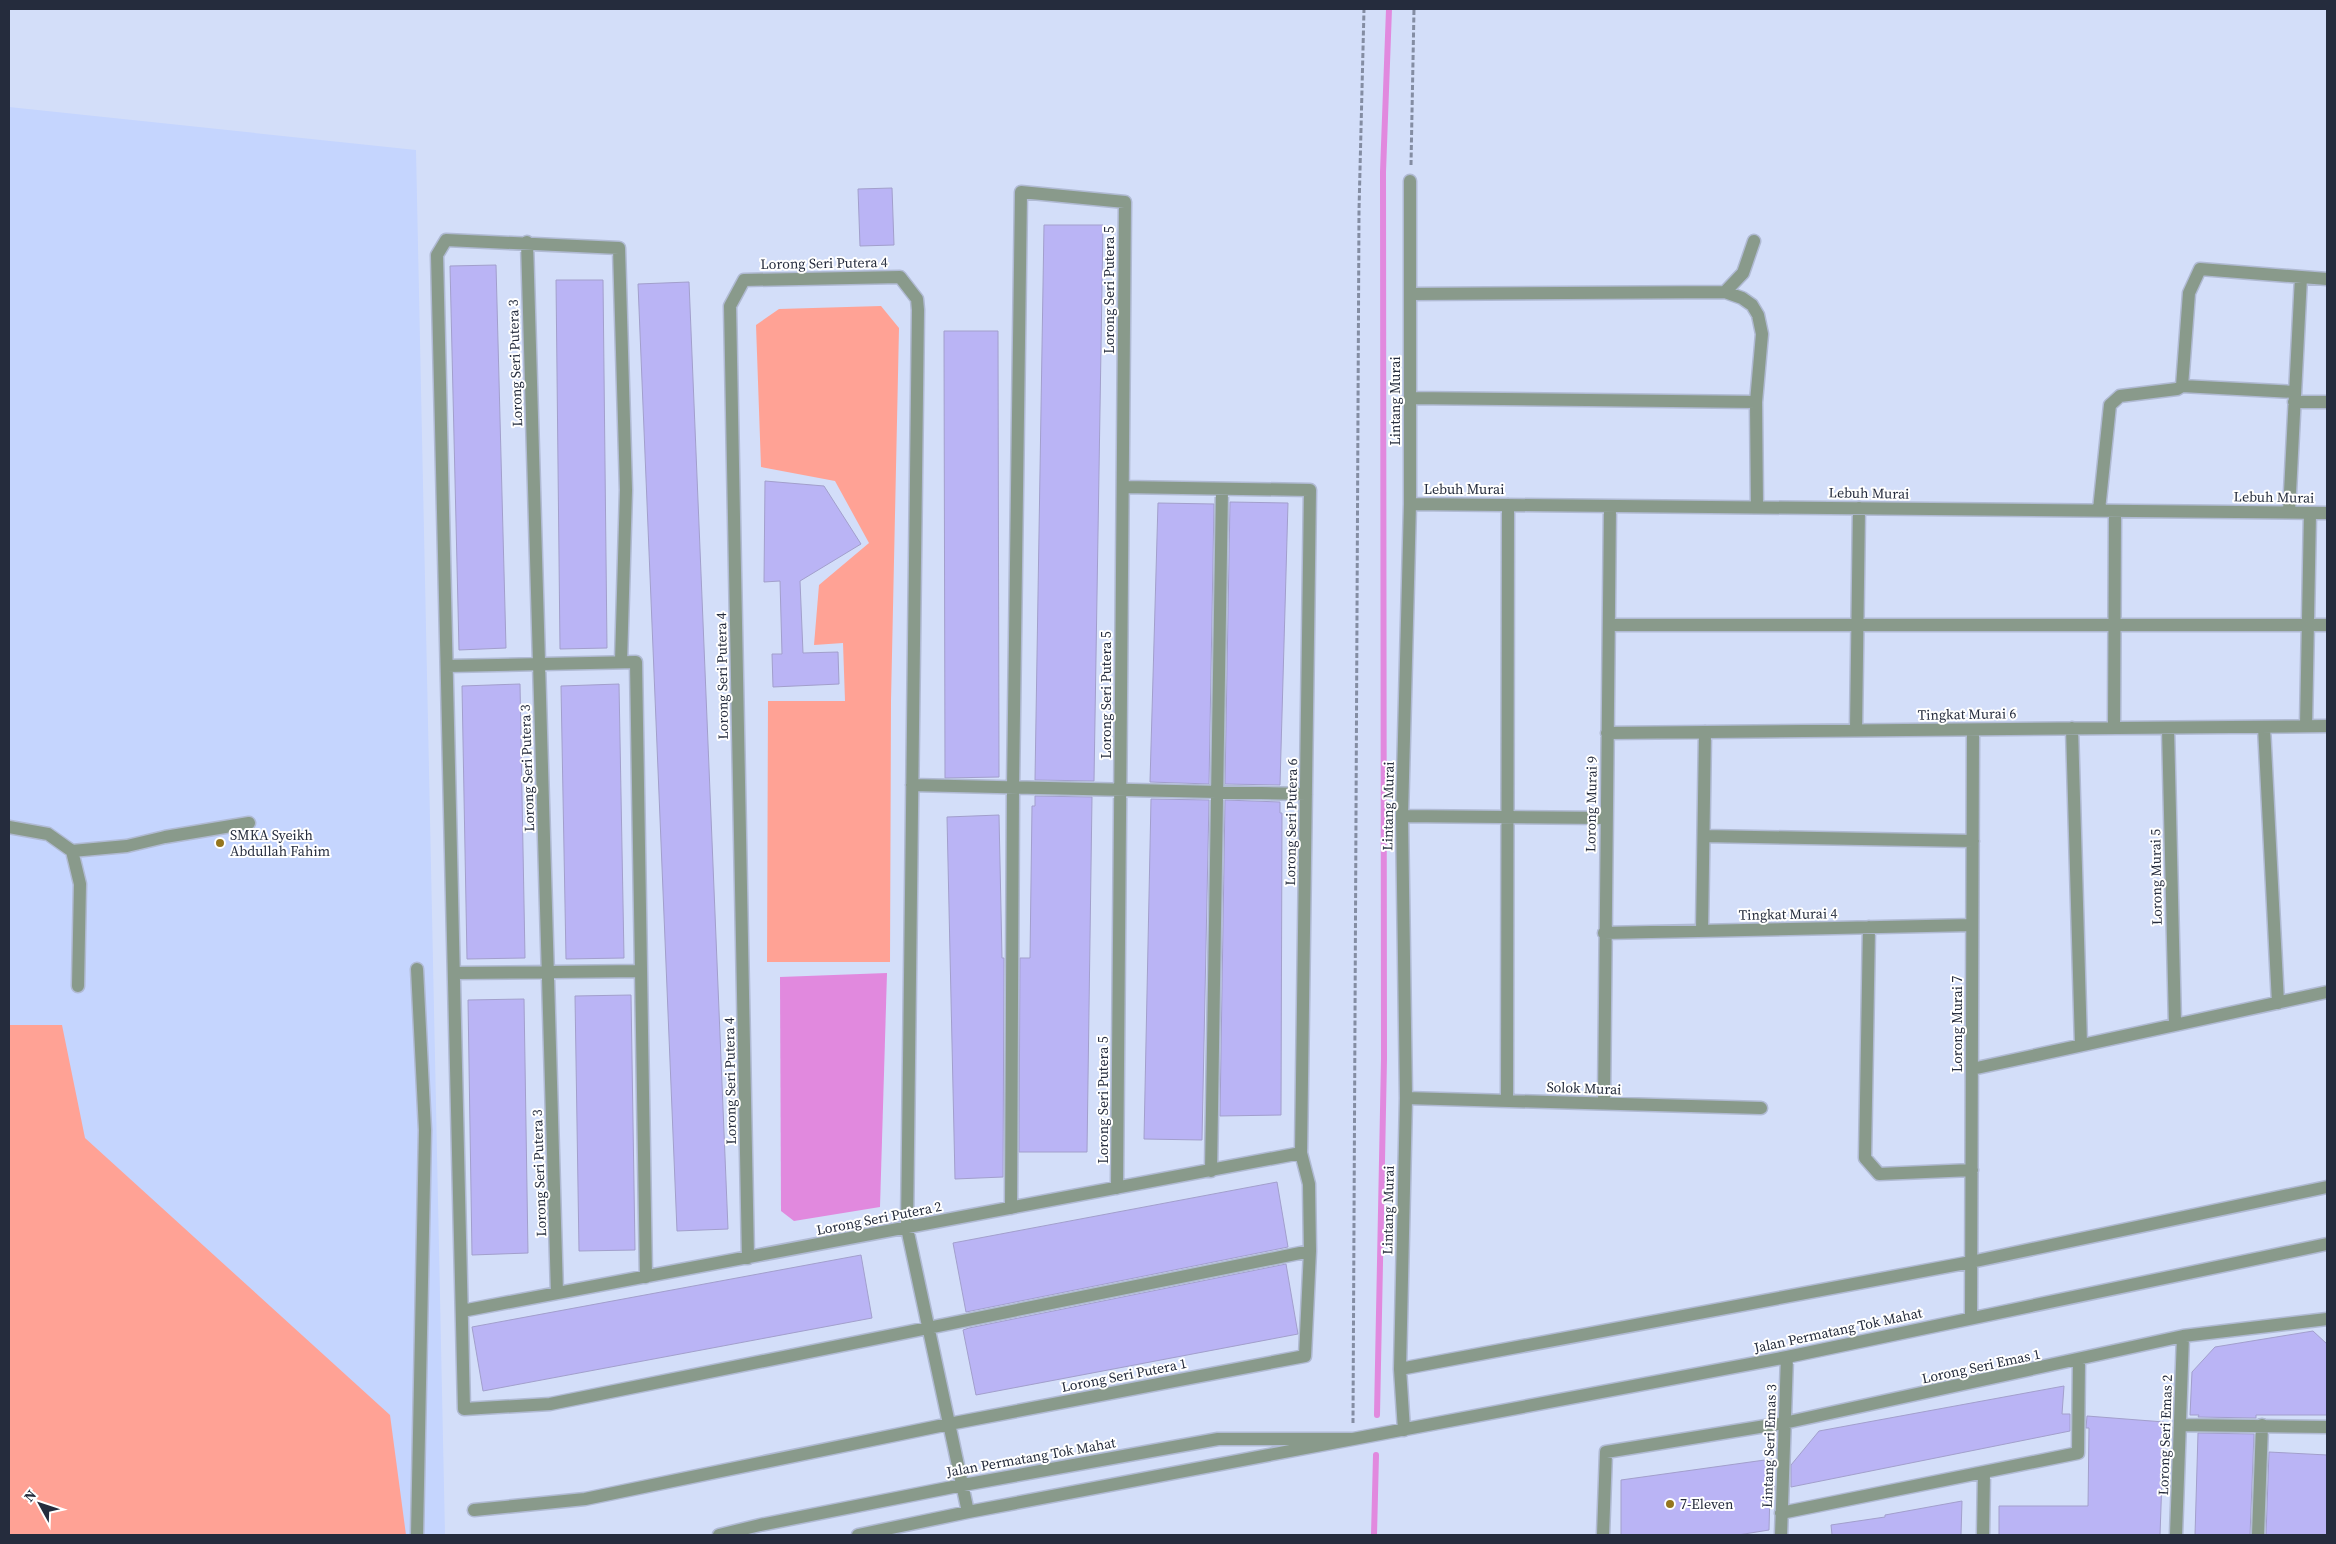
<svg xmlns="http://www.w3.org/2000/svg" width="2336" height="1544" font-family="'Source Serif 4',serif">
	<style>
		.built { fill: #c5d5fe }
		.green { fill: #ffa295 }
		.water { fill: #e189de }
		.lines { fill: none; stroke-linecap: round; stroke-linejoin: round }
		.stream { stroke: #e189de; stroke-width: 6 }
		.building { fill: #bab4f5; stroke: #a29fcc }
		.minor-casing { stroke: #b0bad3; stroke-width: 15 }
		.path { stroke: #848da3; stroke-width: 3; stroke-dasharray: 5 2.5; stroke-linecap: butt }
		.minor { stroke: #899a8b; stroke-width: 12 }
		.poi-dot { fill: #95761e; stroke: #fff; stroke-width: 2 }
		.labels { text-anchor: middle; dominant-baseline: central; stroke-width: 4; stroke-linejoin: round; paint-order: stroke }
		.street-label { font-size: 14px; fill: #252c3d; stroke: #fff }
		.poi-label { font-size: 14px; fill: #252c3d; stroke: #fff; text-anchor: start }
	</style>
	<rect width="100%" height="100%" fill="#d3def9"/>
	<path class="built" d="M9,107L416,150L445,1535H9Z"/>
	<path class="green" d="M881,306L899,328L891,701L890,962H767L768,701H845L843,643L814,645L819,585L869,543L835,481L761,467L756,325L779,309Z
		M9,1025H62L85,1138L390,1415L406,1535H9Z"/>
	<path class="water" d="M887,973L880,1207L794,1221L781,1211L780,977Z"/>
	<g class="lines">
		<path class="stream" d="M1377,1415L1384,1059L1383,172L1389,9
			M1374,1535L1376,1455"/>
	</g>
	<path class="building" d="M892,188L894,245L860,246L858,189Z
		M1044,225H1103L1094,781L1035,780Z
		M496,265L506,648L459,650L450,266Z
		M556,280H603L607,648L560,649Z
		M689,282L728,1229L677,1231L638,284Z
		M944,331H998L999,777L945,778Z
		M765,481L824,486L861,544L800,581L803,653L838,652L839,684L773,687L772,654H782L780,581L764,582Z
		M1230,502L1288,503L1280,785L1225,784Z
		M1158,503L1214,504L1209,784L1150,782Z
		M520,684L525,958L467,959L462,686Z
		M619,684L624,958L566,959L561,686Z
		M1035,796L1092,797L1087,1152H1019L1020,958H1030L1032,806H1035Z
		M1151,799L1209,800L1202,1140L1144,1139Z
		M1225,800L1280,802V813H1282L1281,1115L1220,1116Z
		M999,815L1002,958H1004L1003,1177L955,1179L947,817Z
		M631,995L635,1250L579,1251L575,996Z
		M524,999L528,1253L472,1255L468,1000Z
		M1277,1182L1288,1247L966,1312L953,1243Z
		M861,1255L872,1318L483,1391L472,1327Z
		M1286,1264L1298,1334L976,1395L963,1330L969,1328Z
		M2313,1331L2327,1344V1415H2256V1418L2198,1417L2199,1415H2190L2192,1372L2215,1347Z
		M2064,1386L2062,1414H2070V1431L1791,1487V1465L1819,1431Z
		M2087,1416L2164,1422L2160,1535H1999V1506H2088L2089,1428H2086Z
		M2198,1433L2254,1434L2250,1535H2195Z
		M2269,1452L2327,1455V1535H2266Z
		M1772,1459L1771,1491L1775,1486L1774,1491H1770L1769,1530L1738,1535H1621V1480Z
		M1962,1501L1961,1535H1832L1831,1525L1885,1517V1515Z"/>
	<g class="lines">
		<g class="minor-casing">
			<path id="minor" d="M527,242L557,1293
				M1725,292L1742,298L1752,305L1758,315L1762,334L1756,402L1757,507
				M1411,294L1725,292L1743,273L1754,241
				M2182,386L2295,392
				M1410,398L1756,402
				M2294,402H2327
				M1410,504L2327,513
				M2099,510L2110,405L2120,396L2177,389L2182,386L2189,293L2200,269L2327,279
				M2289,512L2301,277
				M1609,625H2327
				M621,662L626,490L619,248L446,240L437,255L464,1409L550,1404L1310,1251
				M447,666L636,662L646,1277
				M2306,726L2310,513
				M2264,727L2278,1003
				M2072,728L2081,1045
				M2114,728L2115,511
				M2168,728L2175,1025
				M1856,730L1859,508
				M1607,733L2327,726
				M912,785L1306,794
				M1402,816L1606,818
				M9,827L48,834L72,851L80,884L78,986
				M1704,836L1973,841
				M72,851L127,846L165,837L249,823
				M1869,927L1865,1158L1879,1174L1972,1170
				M1702,931L1705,732
				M1604,933L1972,925
				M455,973L641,971
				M1972,1069L2327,992
				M1406,1098L1761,1108
				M1507,1100L1508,505
				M1604,1103L1610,506
				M1211,1171L1222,489
				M1011,1208L1013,788L1021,192L1125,202L1117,1188
				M748,1258L730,306L744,280L900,277L917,299L918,310L907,1228L968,1512
				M462,1311L1301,1153
				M1971,1318L1973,730
				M1400,1369L1971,1262L2327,1187
				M2180,1425L2327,1427
				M1404,1430L1400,1369L1406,1098L1402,816L1410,504V181
				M1353,1439L1787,1357L2327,1244
				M474,1510L585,1499L949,1424L1305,1356L1310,1251L1309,1184L1301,1153L1310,490L1123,487
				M1781,1513L2078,1453L2079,1360
				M417,1535L425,1130L417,969
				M719,1535L760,1525L963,1485L1218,1439H1353L968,1512L858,1535
				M1603,1535L1606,1452L1784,1423L2183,1336L2327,1319
				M1781,1535L1787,1357
				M1983,1535L1984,1472
				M2176,1535L2183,1336
				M2258,1535L2262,1425"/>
		</g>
		<path class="path" d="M1411,165L1414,9
			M1353,1423L1359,210L1364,9"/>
		<use href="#minor" class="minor"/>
	</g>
	<g class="poi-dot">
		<circle cx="220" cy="843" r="5"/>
		<circle cx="1670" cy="1504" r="5"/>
	</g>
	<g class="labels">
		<g class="street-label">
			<text transform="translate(824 263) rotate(-1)">Lorong Seri Putera 4</text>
			<text transform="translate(1109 290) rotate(-90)">Lorong Seri Putera 5</text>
			<text transform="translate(515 363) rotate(-92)">Lorong Seri Putera 3</text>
			<text transform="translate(1395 401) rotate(-90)">Lintang Murai</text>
			<text x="1464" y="489">Lebuh Murai</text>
			<text transform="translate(1869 493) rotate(1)">Lebuh Murai</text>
			<text transform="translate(2274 497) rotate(1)">Lebuh Murai</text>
			<text transform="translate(722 676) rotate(-91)">Lorong Seri Putera 4</text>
			<text transform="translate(1106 695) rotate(-90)">Lorong Seri Putera 5</text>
			<text transform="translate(1967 714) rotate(-1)">Tingkat Murai 6</text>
			<text transform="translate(527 768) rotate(-92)">Lorong Seri Putera 3</text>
			<text transform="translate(1591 804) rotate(-89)">Lorong Murai 9</text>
			<text transform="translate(1388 806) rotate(-89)">Lintang Murai</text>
			<text transform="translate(1291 822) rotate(-89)">Lorong Seri Putera 6</text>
			<text transform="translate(2156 877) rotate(-91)">Lorong Murai 5</text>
			<text transform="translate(1788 914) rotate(-1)">Tingkat Murai 4</text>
			<text transform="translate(1957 1024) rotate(-90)">Lorong Murai 7</text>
			<text transform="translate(730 1081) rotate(-91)">Lorong Seri Putera 4</text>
			<text transform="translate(1584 1088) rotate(2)">Solok Murai</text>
			<text transform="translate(1103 1100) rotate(-90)">Lorong Seri Putera 5</text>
			<text transform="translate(539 1173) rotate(-92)">Lorong Seri Putera 3</text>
			<text transform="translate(1388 1210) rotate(-89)">Lintang Murai</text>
			<text transform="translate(879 1218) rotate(-11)">Lorong Seri Putera 2</text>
			<text transform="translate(1838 1330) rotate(-12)">Jalan Permatang Tok Mahat</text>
			<text transform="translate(1981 1366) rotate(-12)">Lorong Seri Emas 1</text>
			<text transform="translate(1124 1375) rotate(-11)">Lorong Seri Putera 1</text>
			<text transform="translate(2165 1435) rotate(-88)">Lorong Seri Emas 2</text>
			<text transform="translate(1769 1446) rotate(-88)">Lintang Seri Emas 3</text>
			<text transform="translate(1031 1457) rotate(-10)">Jalan Permatang Tok Mahat</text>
		</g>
		<g class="poi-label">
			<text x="230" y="835">SMKA Syeikh<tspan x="230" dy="16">Abdullah Fahim</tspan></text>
			<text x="1680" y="1504">7-Eleven</text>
		</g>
	</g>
	<rect width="2336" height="1544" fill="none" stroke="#252c3d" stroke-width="20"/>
	<g transform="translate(40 1504) rotate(310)" stroke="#ffffff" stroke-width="4" paint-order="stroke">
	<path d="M0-4L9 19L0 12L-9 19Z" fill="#252c3d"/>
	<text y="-8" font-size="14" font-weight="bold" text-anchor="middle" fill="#252c3d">N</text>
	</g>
</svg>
